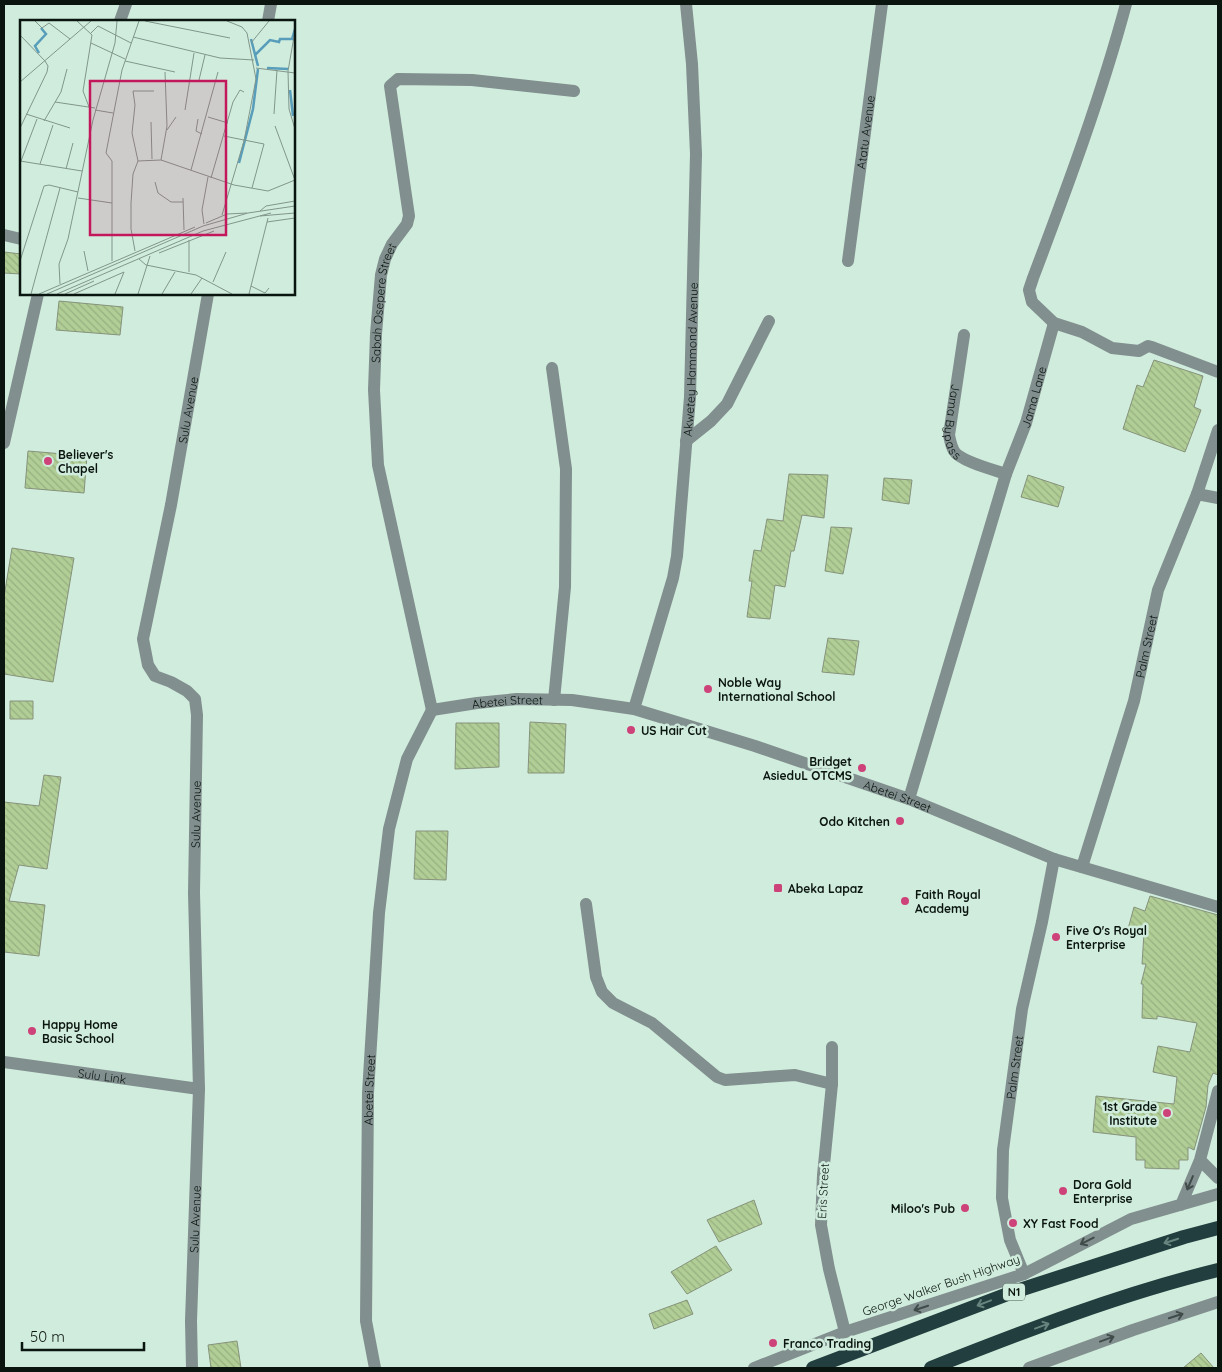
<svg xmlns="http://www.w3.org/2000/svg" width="1222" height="1372" font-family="Quicksand,sans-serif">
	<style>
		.building { fill: url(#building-back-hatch); stroke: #86927b }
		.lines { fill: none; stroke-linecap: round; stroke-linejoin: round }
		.minor { stroke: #818f8e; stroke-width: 12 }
		.tertiary { stroke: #818f8e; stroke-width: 12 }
		.trunk { stroke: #223e3e; stroke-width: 14 }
		.oneway { stroke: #404c49 }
		.oneway2 { stroke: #68847e }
		.poi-dot { fill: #cd4278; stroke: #d0ecdd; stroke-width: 2 }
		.labels { text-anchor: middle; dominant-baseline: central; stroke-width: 5; stroke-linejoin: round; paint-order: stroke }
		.shield { fill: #d0ecdd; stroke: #46564e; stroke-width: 1 }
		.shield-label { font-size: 11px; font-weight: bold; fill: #0b1510 }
		.street-label { font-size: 12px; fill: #0b1510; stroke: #d0ecdd }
		.poi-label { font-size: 12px; font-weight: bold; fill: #0b1510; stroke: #d0ecdd; text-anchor: start }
		.inset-river { fill: none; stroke: #589dba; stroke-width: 2.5 }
		.inset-road { fill: none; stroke: #81968b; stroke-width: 1 }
		.view { fill: #c2185b; fill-opacity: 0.15; stroke: #c2185b; stroke-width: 2.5 }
		.inset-edge { fill: none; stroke: #0b1510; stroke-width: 2.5 }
	</style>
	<defs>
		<pattern id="building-back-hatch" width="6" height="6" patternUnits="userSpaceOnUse" patternTransform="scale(1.25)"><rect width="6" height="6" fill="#b1ce96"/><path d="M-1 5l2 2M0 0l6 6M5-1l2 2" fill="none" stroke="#97b080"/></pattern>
	</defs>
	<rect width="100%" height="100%" fill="#d0ecdd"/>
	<path class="building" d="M4,252L21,254V274L4,273Z
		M59,301L123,307L120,335L56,330Z
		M1154,360L1203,376L1194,407L1201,410L1185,452L1123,429L1137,385L1143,387Z
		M28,451L87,456L84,493L25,488Z
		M789,474L828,475L824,518L802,515L794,551H791L785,587L775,585L770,619L747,617L752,581H749L754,550L761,551L767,519L783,521Z
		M1028,475L1064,487L1058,507L1021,497Z
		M884,478L912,480L909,504L882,500Z
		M831,527L852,528L843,574L825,571Z
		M12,548L74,558L53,682L4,674V597Z
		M828,638L859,641L854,675L822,672Z
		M10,701H33V719H10Z
		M530,722L566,724L564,773H528Z
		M456,723H499V767L455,769Z
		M44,775L61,777L47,869L19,865L9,901L45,905L39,956L4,952V802L39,806Z
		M416,831H448L446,880L414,879Z
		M1150,896L1218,915V1075L1213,1073L1208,1085L1206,1107L1194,1150L1188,1147V1160H1179V1169L1145,1168V1160H1136V1137L1093,1132L1096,1096L1174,1104L1177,1077L1153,1072L1158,1046L1190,1052L1197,1023L1157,1016V1019L1142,1018L1143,984H1141L1146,964H1142L1144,933L1128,929L1134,907L1145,911Z
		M754,1200L762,1224L719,1242L707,1220Z
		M716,1246L732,1270L687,1294L671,1272Z
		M687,1300L693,1314L654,1329L649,1314Z
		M237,1341L241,1368H211L208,1345Z
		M1201,1353L1214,1368H1183Z"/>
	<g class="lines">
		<g class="minor">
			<path d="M1126,4C1101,97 1067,188 1033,278L1029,290L1032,302L1054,323L1082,332L1112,348L1139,351L1148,346L1152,347L1218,372"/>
			<path d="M268,21L271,4"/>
			<path d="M4,235L21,239"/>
			<path id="s1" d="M848,261L882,4"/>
			<path id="s2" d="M964,335L949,435C950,440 951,446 954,451C960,461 994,470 1006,474"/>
			<path d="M552,368L566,469L565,587L554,700"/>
			<path d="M686,441L711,421L727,404L769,321"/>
			<path d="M1197,494L1218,498"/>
			<path id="s3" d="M634,709L673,578L677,556L690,397L696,154L692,64L686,4"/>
			<path id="s4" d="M432,710L378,465L374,390L376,334L381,275L385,259L392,244L407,224L409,216L390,86L398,79L472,80L574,91"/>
			<path id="s5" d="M432,710L477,703L517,699L572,700L634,709L755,746L909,799L1054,859L1218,907"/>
			<path id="s6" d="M909,799L1006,474L1026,423L1054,323"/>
			<path id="s7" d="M1082,867L1134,701L1158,590L1197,494L1218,430"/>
			<path d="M586,904L596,977L602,992L613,1003L652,1023L717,1077L725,1080L795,1075L832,1084"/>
			<path d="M832,1047V1084L823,1175L821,1225L829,1269L845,1332"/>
			<path id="s8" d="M4,1062L199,1089"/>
			<path id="s9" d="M1024,1274L1010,1240L1002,1198L1003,1150L1022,1009L1042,922L1054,859"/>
			<path id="s10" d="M192,1368L191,1321L199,1089L194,893L197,715L195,699L187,691L171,682L155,676L148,665L143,639L171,505L208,294"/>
			<path id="s11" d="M375,1368L366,1321L368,1093L379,913L389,829L407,759L432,710"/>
		</g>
		<path class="tertiary" d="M120,21L126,4
			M4,443L38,294
			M1200,1160L1218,1178
			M1181,1205L1200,1160L1218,1091
			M754,1368L845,1332L1024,1274L1131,1219L1218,1194
			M1029,1368L1133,1330L1218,1302"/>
		<path class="trunk" d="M813,1368L1013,1292L1184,1237L1218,1228
			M931,1368C1025,1331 1120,1294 1218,1270"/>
	</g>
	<defs><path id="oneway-shaft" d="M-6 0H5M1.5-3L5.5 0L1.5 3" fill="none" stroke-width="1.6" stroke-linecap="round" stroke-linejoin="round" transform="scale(1.25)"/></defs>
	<g class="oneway">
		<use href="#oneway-shaft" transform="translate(1190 1183) rotate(113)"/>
		<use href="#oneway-shaft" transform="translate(1087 1241) rotate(153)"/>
		<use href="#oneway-shaft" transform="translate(921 1308) rotate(162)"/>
		<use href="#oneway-shaft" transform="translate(1176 1316) rotate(-18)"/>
		<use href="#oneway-shaft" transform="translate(1107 1339) rotate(-20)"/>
	</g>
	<g class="oneway2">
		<use href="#oneway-shaft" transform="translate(1171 1241) rotate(162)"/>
		<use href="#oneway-shaft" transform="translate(984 1303) rotate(159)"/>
		<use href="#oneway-shaft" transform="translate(1042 1326) rotate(-20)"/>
	</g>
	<g class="poi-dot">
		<circle cx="48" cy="461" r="5"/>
		<circle cx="708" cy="689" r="5"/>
		<circle cx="631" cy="730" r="5"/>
		<circle cx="862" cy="768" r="5"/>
		<circle cx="900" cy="821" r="5"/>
		<rect x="773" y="883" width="10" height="10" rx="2.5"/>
		<circle cx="905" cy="901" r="5"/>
		<circle cx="1056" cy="937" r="5"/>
		<circle cx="32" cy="1031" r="5"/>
		<circle cx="1167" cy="1113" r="5"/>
		<circle cx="1063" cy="1191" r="5"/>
		<circle cx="965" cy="1208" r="5"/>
		<circle cx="1013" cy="1223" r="5"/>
		<circle cx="773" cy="1343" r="5"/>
	</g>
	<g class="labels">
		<rect class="shield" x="1003" y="1283.5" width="22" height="17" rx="4"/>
		<g class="shield-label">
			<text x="1014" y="1292">N1</text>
		</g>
		<g class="street-label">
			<text stroke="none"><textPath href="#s1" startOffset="130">Atatu Avenue</textPath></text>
			<text stroke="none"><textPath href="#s4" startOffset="414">Sabah Osepere Street</textPath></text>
			<text stroke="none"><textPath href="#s3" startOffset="356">Akwetey Hammond Avenue</textPath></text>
			<text stroke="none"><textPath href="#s6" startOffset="421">Jama Lane</textPath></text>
			<text stroke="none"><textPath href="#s10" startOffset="989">Sulu Avenue</textPath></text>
			<text stroke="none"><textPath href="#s2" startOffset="88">Jama Bypass</textPath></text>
			<text stroke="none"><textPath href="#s7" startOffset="230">Palm Street</textPath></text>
			<text stroke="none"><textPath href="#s5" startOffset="76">Abetei Street</textPath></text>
			<text stroke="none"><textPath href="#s5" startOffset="481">Abetei Street</textPath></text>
			<text stroke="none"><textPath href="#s10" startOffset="554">Sulu Avenue</textPath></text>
			<text stroke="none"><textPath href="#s9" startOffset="211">Palm Street</textPath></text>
			<text stroke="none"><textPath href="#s8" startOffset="99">Sulu Link</textPath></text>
			<text stroke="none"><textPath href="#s11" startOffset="279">Abetei Street</textPath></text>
			<text transform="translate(823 1191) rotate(-87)">Eris Street</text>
			<text stroke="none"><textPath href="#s10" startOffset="149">Sulu Avenue</textPath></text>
			<text transform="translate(941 1285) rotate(-19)">George Walker Bush Highway</text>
		</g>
		<g class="poi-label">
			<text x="58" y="454">Believer's<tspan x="58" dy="14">Chapel</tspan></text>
			<text x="718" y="682">Noble Way<tspan x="718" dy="14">International School</tspan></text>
			<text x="641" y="730">US Hair Cut</text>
			<text x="852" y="761" text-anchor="end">Bridget<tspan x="852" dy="14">AsieduL OTCMS</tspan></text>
			<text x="890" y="821" text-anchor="end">Odo Kitchen</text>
			<text x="788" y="888">Abeka Lapaz</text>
			<text x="915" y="894">Faith Royal<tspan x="915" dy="14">Academy</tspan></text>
			<text x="1066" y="930">Five O's Royal<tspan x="1066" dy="14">Enterprise</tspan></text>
			<text x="42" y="1024">Happy Home<tspan x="42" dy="14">Basic School</tspan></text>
			<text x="1157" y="1106" text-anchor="end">1st Grade<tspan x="1157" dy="14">Institute</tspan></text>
			<text x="1073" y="1184">Dora Gold<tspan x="1073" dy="14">Enterprise</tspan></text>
			<text x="955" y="1208" text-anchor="end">Miloo's Pub</text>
			<text x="1023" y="1223">XY Fast Food</text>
			<text x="783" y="1343">Franco Trading</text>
		</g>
	</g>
	<g transform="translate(20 20)">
		<rect width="275" height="275" fill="#d0ecdd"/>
		<path class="inset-river" d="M231,19L238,46M19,33L15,26L26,14L21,8M235,35L250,20L259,22L260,19H272L275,9M247,48L268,49M270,70L273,96M219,143L233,89L238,49"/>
		<path class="inset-road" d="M15,1L22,8L29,3L50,19M57,1L72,15L63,71L69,87M125,1L210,18M275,11L268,51L269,89L275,109M71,13L78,6L111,23M0,15L25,41M113,17L200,38L234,40M71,23L105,39M231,23L249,1M105,41L155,52M236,48L275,53M179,60L185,35M0,62L71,1M35,82L75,88M75,90L93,93M165,90L174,33M6,94L50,108M254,94L257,50M188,97L208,103M178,99L176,111L182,114M24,101L41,72L47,49M131,102L132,139M255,106L275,160M0,108L27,52L28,46L25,41M147,110L156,97M204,116L244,124L232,168M141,140L147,106L145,52M0,141L62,151M1,141L17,99M118,141L141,140L214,165L248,171L275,160M118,141L112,113L115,85L113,71H134M20,144L33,105M46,149L53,123M171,150L198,52M191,158L213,82L220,70L224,72M135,162L138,173L151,182H163M58,178L92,183M163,178L164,210M240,191L246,186L275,181M202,195L224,121L236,59L227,13L222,7L207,1M240,196L275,193M247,202L275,198M186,203L207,194L227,193M184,204L182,190L188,157M64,231L68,251M115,231L111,209V183L113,154L118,141M139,233L194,211M119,239L126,245L176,255L212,274M0,241L24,166L29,165L58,172M92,241V141L86,133L102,50L119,1M169,252V220M193,262L206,232M40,264L39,244L48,219L73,100L95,23L97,1M231,266L245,273L249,268M11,274L40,168M19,274L175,207M27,274L183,206L228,193L275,186M37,274L183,211L251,193M45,274L74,261M54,274L104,252M95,274L104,252M118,274L130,236M142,274L155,252M171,274L182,258M229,274L248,198"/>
		<path class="view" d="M70,61H206V215H70Z"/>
		<rect width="275" height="275" class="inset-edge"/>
	</g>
	<rect width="1222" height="1372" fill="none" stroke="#0b1510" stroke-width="10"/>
	<path d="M22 1342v8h122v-8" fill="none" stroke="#0b1510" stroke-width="2.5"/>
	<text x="30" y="1342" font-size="15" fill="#0b1510" stroke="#d0ecdd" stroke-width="4" paint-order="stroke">50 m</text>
</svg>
